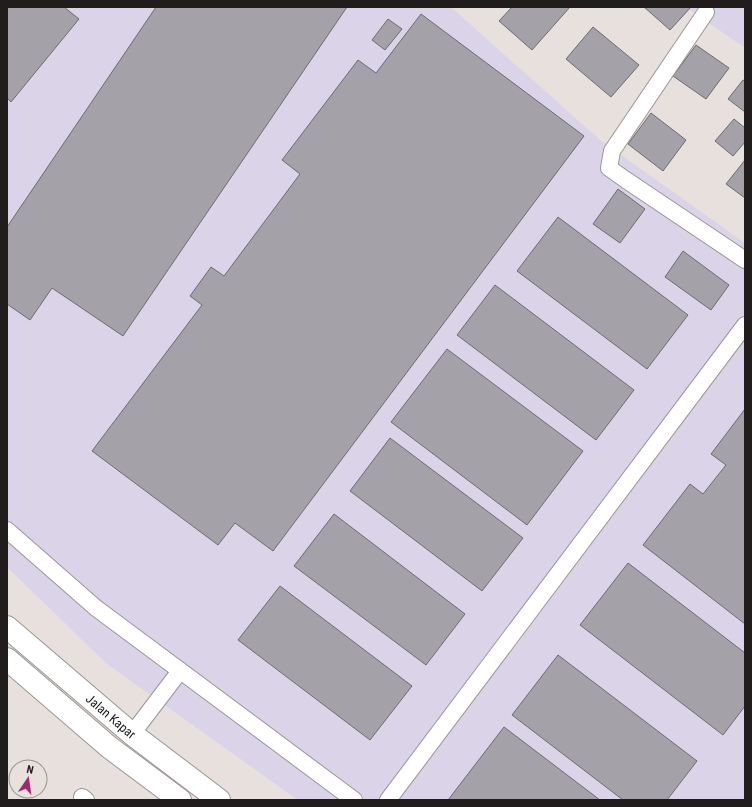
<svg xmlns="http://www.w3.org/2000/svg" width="752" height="807" font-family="'Roboto Condensed',sans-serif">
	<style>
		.industrial { fill: #dbd4e9 }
		.building { fill: #a4a2a8; stroke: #6d6b71 }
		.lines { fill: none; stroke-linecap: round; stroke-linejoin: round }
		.minor-casing { stroke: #9b9592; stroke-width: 18 }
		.highway-casing { stroke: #9b9592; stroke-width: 24 }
		.minor { stroke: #fff; stroke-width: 16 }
		.highway { stroke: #fff; stroke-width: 22 }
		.labels { text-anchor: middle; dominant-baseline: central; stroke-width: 4; stroke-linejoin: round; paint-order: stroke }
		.street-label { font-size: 13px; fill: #201d1c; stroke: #e7e0dd }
	</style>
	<rect width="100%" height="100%" fill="#e7e0dd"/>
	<path class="industrial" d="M7,7H451L600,140L745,243V800H298L107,664L7,567Z
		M691,7H745V48L690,10Z"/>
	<path class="building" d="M7,7H64L79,19L11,102L7,98Z
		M156,7H347L123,336L52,288L30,320L7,304V227Z
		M512,7H570L532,50L499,21Z
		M644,7H691L670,30Z
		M421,14L584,136L273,551L235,523L218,545L92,451L202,305L190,296L211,267L224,276L300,174L282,160L358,60L376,73Z
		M388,19L402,29L385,50L372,40Z
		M593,27L639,65L611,97L566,59Z
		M696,45L729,68L706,99L673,76Z
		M743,80L745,81V112L728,99Z
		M651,113L686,140L663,171L628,144Z
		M734,119L745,128V142L733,156L715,141Z
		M745,160V198L726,184Z
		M618,189L645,209L620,243L593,224Z
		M558,217L688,315L647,369L517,271Z
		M683,251L729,285L711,310L665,277Z
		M495,285L634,390L596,440L457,335Z
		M447,349L583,451L527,525L391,422Z
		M745,409V624L643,545L690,484L703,494L726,465L711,454Z
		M390,438L523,538L482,591L350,491Z
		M334,514L465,614L426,665L294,566Z
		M628,563L745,653V706L723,735L580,625Z
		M280,586L412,686L370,740L238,640Z
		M558,655L697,761L667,800H623L512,715Z
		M504,727L600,800H448Z"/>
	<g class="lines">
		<g class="minor-casing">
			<path id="minor" d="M706,12L612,151L609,168L626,180L745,260
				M7,530L96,608L354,800
				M132,734L180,671
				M82,797L86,800
				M388,800L745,325"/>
		</g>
		<g class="highway-casing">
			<g id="highway">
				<path id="s1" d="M7,627L132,734L219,800"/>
				<path d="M7,659L109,747L180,800"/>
			</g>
		</g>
		<use href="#minor" class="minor"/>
		<use href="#highway" class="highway"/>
	</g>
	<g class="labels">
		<g class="street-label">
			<text stroke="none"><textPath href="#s1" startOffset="137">Jalan Kapar</textPath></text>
		</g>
	</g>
	<rect width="752" height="807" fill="none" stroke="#201d1c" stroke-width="16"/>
	<g transform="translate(28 779) rotate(13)"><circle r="19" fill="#e7e0dd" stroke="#979290"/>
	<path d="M0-3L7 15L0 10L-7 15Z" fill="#a72471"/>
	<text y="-6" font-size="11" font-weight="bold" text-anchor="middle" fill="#201d1c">N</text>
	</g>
</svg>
